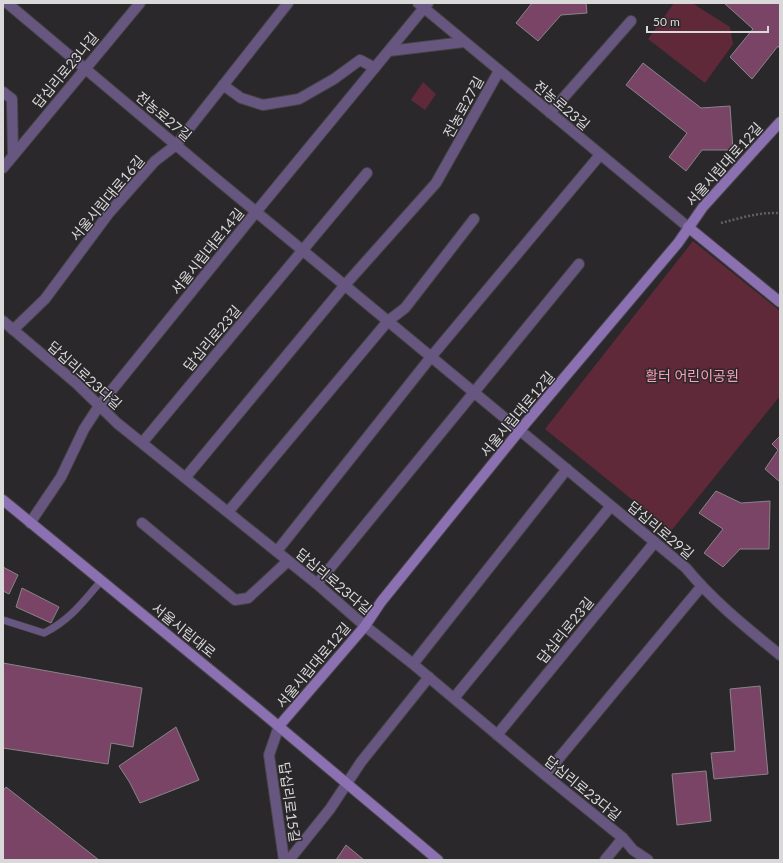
<svg xmlns="http://www.w3.org/2000/svg" width="783" height="863" font-family="Lato,'Noto Sans KR',sans-serif">
	<style>
		.green { fill: #60293a }
		.building { fill: #7a4467; stroke: #888587 }
		.lines { fill: none; stroke-linecap: round; stroke-linejoin: round }
		.lane-casing { stroke: #464446; stroke-width: 8 }
		.street-casing { stroke: #464446; stroke-width: 12 }
		.secondary-casing { stroke: #464446; stroke-width: 12 }
		.path { stroke: #626162; stroke-width: 2.5; stroke-dasharray: 2 2; stroke-linecap: butt }
		.lane { stroke: #675780; stroke-width: 7 }
		.street { stroke: #675780; stroke-width: 10 }
		.secondary { stroke: #8b71b1; stroke-width: 10 }
		.labels { text-anchor: middle; dominant-baseline: central; stroke-width: 3; stroke-linejoin: round; paint-order: stroke }
		.street-label { font-size: 14px; fill: #dad9da; stroke: #2a282a }
		.park-label { font-size: 14px; fill: #fe9eb9; stroke: #2a282a }
	</style>
	<rect width="100%" height="100%" fill="#2a282a"/>
	<path class="green" d="M674,3H692L730,27L733,44L705,83L648,39Z
		M423,82L436,94L425,110L411,100Z
		M693,241L780,311V396L671,531L545,429Z"/>
	<path class="building" d="M532,3H586L587,13L561,15L538,41L516,23Z
		M724,3H780V49L778,46L752,79L730,57L753,29Z
		M643,63L701,108L730,106L733,150H702L686,171L669,157L687,133L626,85Z
		M780,436V482L765,469L778,450L772,444Z
		M716,491L741,503L770,501L769,549H740L723,567L704,553L723,529L699,513Z
		M3,567L18,575L9,594L3,591Z
		M22,588L59,607L51,623L16,607Z
		M3,663L142,688L133,747L111,743L108,764L3,748Z
		M760,686L768,774L714,779L711,753L735,751L730,689Z
		M176,727L199,780L140,803L130,783L119,766Z
		M706,771L711,821L677,825L672,774Z
		M6,787L99,860H3V791Z
		M346,845L364,860H336Z"/>
	<g class="lines">
		<g class="lane-casing">
			<path id="lane" d="M3,620L44,633C70,620 83,602 101,581"/>
		</g>
		<g class="street-casing">
			<path id="street" d="M7,3L214,177L686,568C713,601 747,628 780,655
				M418,3L688,227
				M389,51L464,42
				M223,85L241,98L263,105L299,99L334,79L360,60L375,68
				M3,92L12,99L13,156
				M550,113L631,21
				M3,168L140,3
				M3,321L77,384L117,423L317,584L365,626L413,664L545,775L623,838L633,850L648,860
				M13,330L45,299L109,213L155,161L176,145L288,3
				M142,443L367,173
				M185,478L345,285L436,183L499,71
				M228,512L388,321L405,308L474,219
				M30,523L61,477L84,429L99,406L256,212L428,3
				M142,523L235,600L248,598L288,561
				M277,551L431,357L600,155
				M317,584L579,264
				M413,664L567,469
				M454,698L611,506
				M279,726L269,755L284,860
				M497,735L655,542
				M545,775L701,587
				M289,860L330,809L361,762L429,677
				M605,860L623,838"/>
		</g>
		<g class="secondary-casing">
			<path id="secondary" d="M688,227L780,302
				M3,500L258,709L438,860
				M279,726L365,626L381,602L520,430L678,243L703,207L780,122"/>
		</g>
		<path class="path" d="M721,223C740,218 760,212 780,213"/>
		<use href="#lane" class="lane"/>
		<use href="#street" class="street"/>
		<use href="#secondary" class="secondary"/>
	</g>
	<g class="labels">
		<g class="street-label">
			<text transform="translate(65 70) rotate(-50)">답십리로23나길</text>
			<text transform="translate(562 105) rotate(40)">전농로23길</text>
			<text transform="translate(463 107) rotate(-61)">전농로27길</text>
			<text transform="translate(164 116) rotate(40)">전농로27길</text>
			<text transform="translate(724 164) rotate(-48)">서울시립대로12길</text>
			<text transform="translate(107 198) rotate(-50)">서울시립대로16길</text>
			<text transform="translate(207 251) rotate(-51)">서울시립대로14길</text>
			<text transform="translate(212 338) rotate(-50)">답십리로23길</text>
			<text transform="translate(85 375) rotate(42)">답십리로23다길</text>
			<text transform="translate(517 414) rotate(-50)">서울시립대로12길</text>
			<text transform="translate(661 530) rotate(40)">답십리로29길</text>
			<text transform="translate(334 581) rotate(40)">답십리로23다길</text>
			<text transform="translate(184 630) rotate(39)">서울시립대로</text>
			<text transform="translate(565 630) rotate(-51)">답십리로23길</text>
			<text transform="translate(313 665) rotate(-50)">서울시립대로12길</text>
			<text transform="translate(583 788) rotate(39)">답십리로23다길</text>
			<text transform="translate(290 802) rotate(82)">답십리로15길</text>
		</g>
		<g class="park-label">
			<text x="692" y="375">활터 어린이공원</text>
		</g>
	</g>
	<rect width="783" height="863" fill="none" stroke="#dad9da" stroke-width="8"/>
	<path d="M647 26v6h121v-6" fill="none" stroke="#dad9da" stroke-width="2"/>
	<text x="653" y="26" font-size="12" fill="#dad9da" stroke="#2a282a" stroke-width="3" paint-order="stroke">50 m</text>
</svg>
